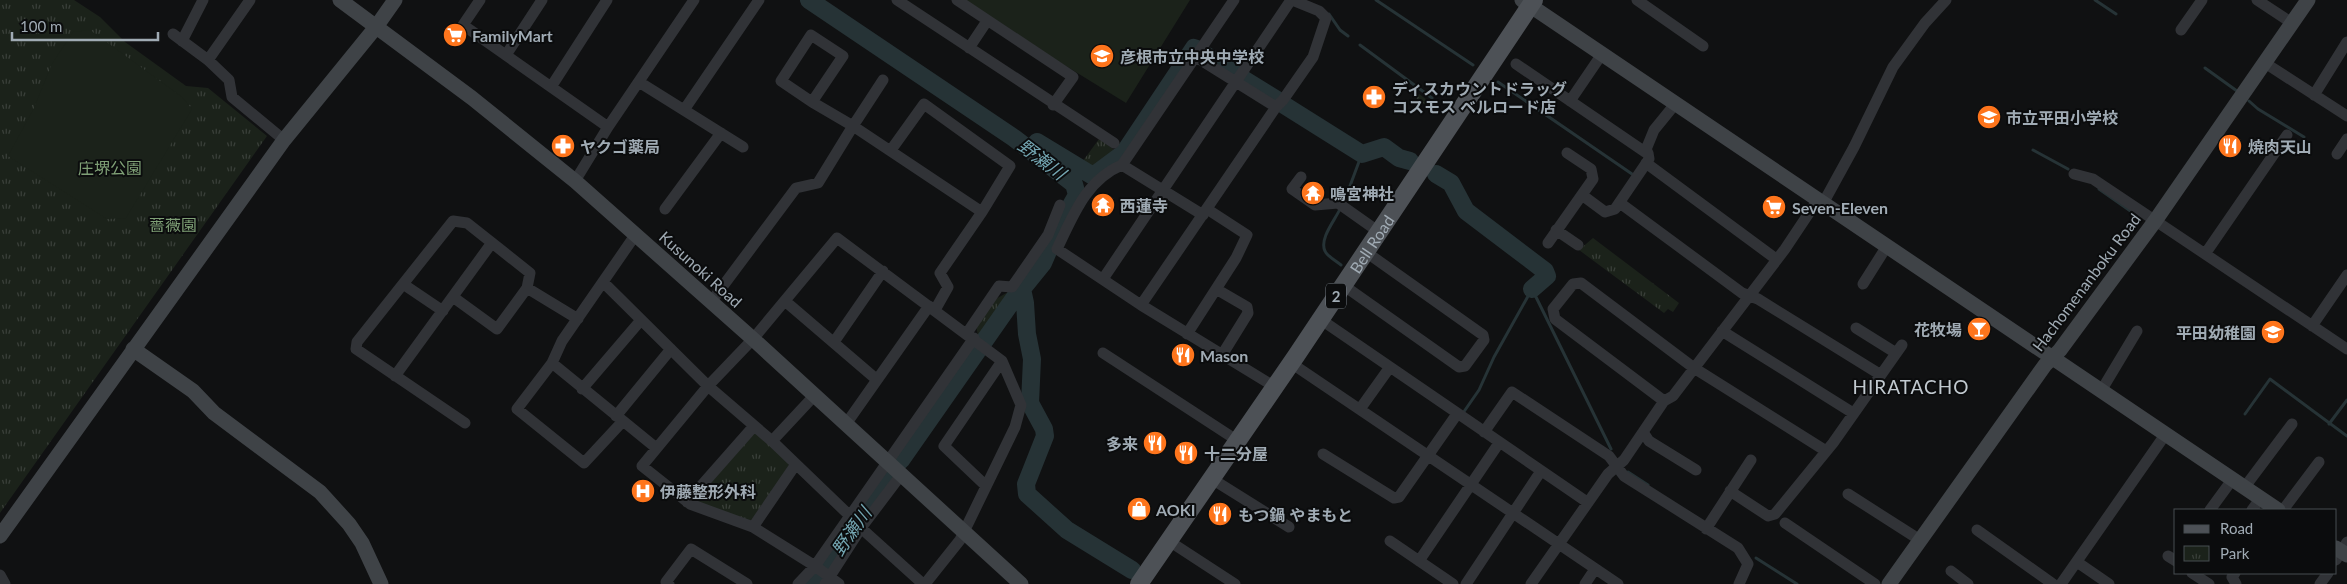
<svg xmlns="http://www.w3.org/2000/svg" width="2347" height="584" font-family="Lato,'Noto Sans JP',sans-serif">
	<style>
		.grass { fill: url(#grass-dots) }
		.park { fill: url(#park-tufts) }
		.pitch { fill: #1b221a }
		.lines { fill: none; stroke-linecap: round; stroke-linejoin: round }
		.stream { stroke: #263336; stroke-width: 3 }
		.river { stroke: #263336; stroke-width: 18 }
		.street { stroke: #313337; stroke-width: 11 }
		.secondary { stroke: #3f4347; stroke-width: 15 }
		.primary { stroke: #4d5156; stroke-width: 18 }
		.labels { text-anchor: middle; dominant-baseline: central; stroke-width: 4; stroke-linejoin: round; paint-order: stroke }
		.shield { fill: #0b0c0d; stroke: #737b82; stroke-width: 1 }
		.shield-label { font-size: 15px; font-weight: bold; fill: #a0abb4 }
		.poi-label { font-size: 16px; font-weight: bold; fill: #a0abb4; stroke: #0b0c0d; text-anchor: start }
		.park-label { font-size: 16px; fill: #7fa076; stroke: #0b0c0d }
		.street-label { font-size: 16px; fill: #a0abb4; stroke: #0b0c0d }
		.water-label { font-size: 18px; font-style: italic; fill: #74a6b2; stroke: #0b0c0d }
		.quarter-label { font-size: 19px; letter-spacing: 1px; fill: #c1c9cf; stroke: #0b0c0d }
	</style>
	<defs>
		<pattern id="grass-dots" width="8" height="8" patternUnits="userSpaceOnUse" patternTransform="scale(1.25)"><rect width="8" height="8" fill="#1b221a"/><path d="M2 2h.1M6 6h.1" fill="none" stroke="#393f39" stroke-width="1.8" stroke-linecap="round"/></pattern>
		<pattern id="park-tufts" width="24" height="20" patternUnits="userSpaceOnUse" patternTransform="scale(1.25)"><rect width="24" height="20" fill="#1b221a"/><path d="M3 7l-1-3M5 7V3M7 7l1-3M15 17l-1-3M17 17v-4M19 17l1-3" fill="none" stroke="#393f39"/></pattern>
	</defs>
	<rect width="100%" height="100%" fill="#101112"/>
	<path class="grass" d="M1419,94L1439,109L1436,113L1416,98Z"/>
	<path class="park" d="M0,0H74L100,17L125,42L186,86L208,88L267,136L0,513Z
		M1099,139L1116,151C1104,161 1095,175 1080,165Z
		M1593,238L1679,303L1673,312L1668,309L1664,313L1579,250Z
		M1010,291L1012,292L981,337L978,335L976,326L994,300Z
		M752,433H757L788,462L789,467L754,519L747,521L698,503L697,500Z"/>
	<path class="pitch" d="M959,0H1190L1126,103Z
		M90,30L182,97L192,109L126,218L107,219L8,156L33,110L52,64L73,32Z"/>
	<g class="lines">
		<path class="stream" d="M1376,0L1473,65
			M2095,0L2116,14
			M1329,14L1340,30L1348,36
			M1360,45L1432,98
			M2205,68L2237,91
			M1498,82L1632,174
			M2249,101L2258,109L2304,137
			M2033,150L2068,169
			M2099,189L2139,217
			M1344,202L1360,159L1359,152
			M1340,209C1335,220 1319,239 1325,251C1327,256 1336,261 1341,265
			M1463,413L1479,390L1494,357L1532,289L1611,449
			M2245,414L2270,379L2347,436
			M2329,424L2347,400
			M1628,472L1648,485
			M1756,558L1797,584"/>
		<path class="river" d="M809,0L1014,138L1074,184L1077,195L1058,228L1043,263L1013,300L901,460
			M1204,54L1237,75
			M1243,79L1277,100
			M1284,105L1362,154L1384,147L1399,158L1410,161
			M1037,142L1093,176L1124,153L1194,48L1197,49
			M1436,174L1451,183L1466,211L1545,271L1547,276L1532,289
			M1022,289L1025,303L1027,334L1032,359L1030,403L1044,429L1045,436L1026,484L1027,494L1067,530L1132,570
			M813,584L888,477"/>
		<path class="street" d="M480,0L463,25L608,127
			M897,0L1114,143
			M957,0L1073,77L1053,105
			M1234,0L1122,165C1086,180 1073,216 1057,249L1141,305L1275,387
			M1637,0L1703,46
			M2257,0L2292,23
			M2181,30L2202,0
			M173,34L208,60L229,80L232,97L284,140
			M182,41L203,0
			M969,48L987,21
			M506,55L542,0
			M1196,57L1276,107
			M208,60L250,0
			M2265,63L2347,116
			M1516,64L1645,152
			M639,82L743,147
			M551,87L607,0
			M2314,95L2347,42
			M1570,101L1602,54
			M812,102L781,81L811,35L843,56L812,102L853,126L883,80
			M684,110L759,0
			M891,150L924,104L1010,166L982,212
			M2337,154L2347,139
			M1646,163L1776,259
			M1122,165L1203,215
			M2074,174L2093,179L2347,349
			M1301,177L1292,189L1315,205L1338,203L1379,232
			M575,181L608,127L694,0
			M1582,195L1605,212L1615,209L1649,159L1648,153L1645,152L1654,130L1676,103
			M1620,203L1742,293L1758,299L1881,375
			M665,209L721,133
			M1556,230L1578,245
			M636,234L562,341L552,363L655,447
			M1548,243L1593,179L1591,169L1567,153
			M2205,254L2287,135
			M1103,279L1291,0
			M604,283L708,386L772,441L849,515
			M403,284L443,311
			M1863,284L1887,246
			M1343,285L1459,367L1465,366L1484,340L1483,335L1366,252
			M1216,289L1247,307L1248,313L1222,355
			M453,297L497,329L527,288
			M785,301L876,379
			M711,302L796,188L818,183L853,126L982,212L940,273L948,287L935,310
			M1141,305L1276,107L1283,100L1313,57L1326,18L1319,11L1292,0
			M1320,319L1587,502
			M2312,326L2347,275
			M1856,328L1896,353
			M1722,331L1853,413
			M967,333L999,286L1012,287L1048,235L1060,205
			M1187,334L1236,258L1247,235L1207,209
			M834,342L883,271
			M1103,353L1238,441
			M552,363L517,409L584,463L623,421
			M1291,363L1618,584
			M395,376L491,244
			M582,389L641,320
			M2101,391L2137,331
			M1664,401L1555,319L1553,309L1573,284L1581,283L1694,368L1826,451
			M1360,409L1390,367
			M616,416L671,349
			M465,423L356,349L357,342L453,221L467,223L530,273L527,288L578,319
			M846,424L929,306
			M1484,432L1512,392L1609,456L1624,476L1738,548L1748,564L1739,584
			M1643,432L1649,441L1696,470
			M772,441L814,396
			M1323,454L1394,498L1399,497L1457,414
			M1212,479L1289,527
			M985,485L944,446L1002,361
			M2244,488L2292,424
			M1730,491L1768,516L1775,514L1833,443L1902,345
			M1848,494L1920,540
			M687,502L754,426
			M2210,510L2232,480
			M2252,510L2260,499
			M2283,510L2319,462
			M1785,523L1875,584
			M753,527L796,464
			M861,528L923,584
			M1706,529L1751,460
			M1977,530L2053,584
			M1169,541L1235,584
			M1390,541L1453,584
			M2168,556L2176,561
			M2336,560L2347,542
			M1419,561L1499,443
			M2077,562L2109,584
			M1951,571L1968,584
			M2192,573L2209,584
			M2235,573L2232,577L2236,584
			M0,575L5,584
			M669,584L666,582L691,549L747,584
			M798,584L815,566L974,338
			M825,584L861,528L901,475
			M839,584L815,566L753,527L690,504L642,466L708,386L753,339L837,238L1002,361L1021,405L1015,427L960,540L925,584
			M1466,584L1541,471
			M1531,584L1608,474L1624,460L1664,401L1673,396L1785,249L1813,207L1826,198L1854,147L1893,67L1925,23L1946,0
			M1585,584L1595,569
			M2061,584L2165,435
			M2320,584L2328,573"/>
		<path class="secondary" d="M340,0L472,98L575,181L753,339L1021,584
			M1522,0L2278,510
			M133,349L193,391L214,413L320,492L349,524L362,543L381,584
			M0,536L284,140L376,27L395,0
			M2336,548L2347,555
			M1889,584L2045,365L2060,350L2155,221L2308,0"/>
		<path class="primary" id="s1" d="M1139,584L1296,356L1534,0"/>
	</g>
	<defs>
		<g id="supermarket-disc" transform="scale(1.25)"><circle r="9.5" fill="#fe751c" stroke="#0b0c0d"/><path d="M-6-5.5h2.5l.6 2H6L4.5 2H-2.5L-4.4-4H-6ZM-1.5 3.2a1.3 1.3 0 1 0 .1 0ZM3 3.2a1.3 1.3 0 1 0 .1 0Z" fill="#fff"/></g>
		<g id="school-disc" transform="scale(1.25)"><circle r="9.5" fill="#fe751c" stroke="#0b0c0d"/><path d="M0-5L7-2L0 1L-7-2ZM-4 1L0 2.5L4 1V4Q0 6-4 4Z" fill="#fff"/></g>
		<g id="pharmacy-disc" transform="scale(1.25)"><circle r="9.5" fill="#fe751c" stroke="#0b0c0d"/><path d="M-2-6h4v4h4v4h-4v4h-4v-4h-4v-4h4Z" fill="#fff"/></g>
		<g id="restaurant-disc" transform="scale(1.25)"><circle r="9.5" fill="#fe751c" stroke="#0b0c0d"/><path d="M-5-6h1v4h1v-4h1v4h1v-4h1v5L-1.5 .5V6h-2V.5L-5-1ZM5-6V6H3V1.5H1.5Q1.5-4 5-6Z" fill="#fff"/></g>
		<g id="temple-disc" transform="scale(1.25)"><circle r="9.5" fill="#fe751c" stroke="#0b0c0d"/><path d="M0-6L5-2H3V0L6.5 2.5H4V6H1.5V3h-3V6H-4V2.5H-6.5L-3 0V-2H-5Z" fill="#fff"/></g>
		<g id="bar-disc" transform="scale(1.25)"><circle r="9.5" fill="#fe751c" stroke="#0b0c0d"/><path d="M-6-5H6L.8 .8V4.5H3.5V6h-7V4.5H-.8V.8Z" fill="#fff"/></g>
		<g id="hospital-disc" transform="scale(1.25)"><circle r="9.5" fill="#fe751c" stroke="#0b0c0d"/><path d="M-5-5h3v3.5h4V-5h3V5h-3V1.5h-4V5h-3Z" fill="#fff"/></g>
		<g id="shop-disc" transform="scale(1.25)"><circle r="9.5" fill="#fe751c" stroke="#0b0c0d"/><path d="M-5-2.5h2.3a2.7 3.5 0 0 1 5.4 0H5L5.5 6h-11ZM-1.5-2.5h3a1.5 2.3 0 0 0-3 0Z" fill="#fff"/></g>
	</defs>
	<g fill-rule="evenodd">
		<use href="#supermarket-disc" x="455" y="35"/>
		<use href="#school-disc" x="1102" y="56"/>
		<use href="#pharmacy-disc" x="1374" y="97"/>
		<use href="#school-disc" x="1989" y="117"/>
		<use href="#pharmacy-disc" x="563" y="146"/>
		<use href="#restaurant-disc" x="2230" y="146"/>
		<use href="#temple-disc" x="1313" y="193"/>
		<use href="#temple-disc" x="1103" y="205"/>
		<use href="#supermarket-disc" x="1774" y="207"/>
		<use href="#bar-disc" x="1979" y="329"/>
		<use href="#school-disc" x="2273" y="332"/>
		<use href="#restaurant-disc" x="1183" y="355"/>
		<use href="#restaurant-disc" x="1155" y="443"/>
		<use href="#restaurant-disc" x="1186" y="453"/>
		<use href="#hospital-disc" x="643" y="491"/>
		<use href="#shop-disc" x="1139" y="509"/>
		<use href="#restaurant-disc" x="1220" y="514"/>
	</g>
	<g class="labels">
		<rect class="shield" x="1326" y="283.5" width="20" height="25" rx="4"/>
		<g class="shield-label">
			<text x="1336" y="296">2</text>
		</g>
		<g class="poi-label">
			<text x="472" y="35">FamilyMart</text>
			<text x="1120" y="56">彦根市立中央中学校</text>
			<text x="1392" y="88">ディスカウントドラッグ<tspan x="1392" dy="18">コスモス ベルロード店</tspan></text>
			<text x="2006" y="117">市立平田小学校</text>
			<text x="580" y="146">ヤクゴ薬局</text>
			<text x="2248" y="146">焼肉天山</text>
			<text x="1330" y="193">鳴宮神社</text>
			<text x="1120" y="205">西蓮寺</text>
			<text x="1792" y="207">Seven-Eleven</text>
			<text x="1962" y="329" text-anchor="end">花牧場</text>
			<text x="2256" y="332" text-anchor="end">平田幼稚園</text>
			<text x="1200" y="355">Mason</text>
			<text x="1138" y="443" text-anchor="end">多来</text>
			<text x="1204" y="453">十二分屋</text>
			<text x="660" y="491">伊藤整形外科</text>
			<text x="1156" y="509">AOKI</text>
			<text x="1238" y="514">もつ鍋 やまもと</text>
		</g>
		<g class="park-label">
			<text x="110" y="167">庄堺公園</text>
			<text x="173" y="224">薔薇園</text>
		</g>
		<g class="street-label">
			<text stroke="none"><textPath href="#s1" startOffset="412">Bell Road</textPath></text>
			<text transform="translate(701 269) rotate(42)">Kusunoki Road</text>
			<text transform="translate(2086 282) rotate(-53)">Hachomenanboku Road</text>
		</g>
		<g class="water-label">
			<text transform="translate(1042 159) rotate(37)">野瀬川</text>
			<text transform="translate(851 531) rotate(-55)">野瀬川</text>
		</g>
		<g class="quarter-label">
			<text x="1911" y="386">HIRATACHO</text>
		</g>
	</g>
	<rect x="2174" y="509" width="162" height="65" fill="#0b0c0d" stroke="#474c50"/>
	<rect x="2184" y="525" width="25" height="8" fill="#4d5156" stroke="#474c50"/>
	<text x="2220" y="534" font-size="15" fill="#a0abb4">Road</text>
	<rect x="2184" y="546" width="25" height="15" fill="url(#park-tufts)" stroke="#474c50"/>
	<text x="2220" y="559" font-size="15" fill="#a0abb4">Park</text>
	<path d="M12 32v8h146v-8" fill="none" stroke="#a0abb4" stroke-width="2.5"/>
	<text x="20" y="32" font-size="15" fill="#a0abb4" stroke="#0b0c0d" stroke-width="4" paint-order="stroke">100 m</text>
</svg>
